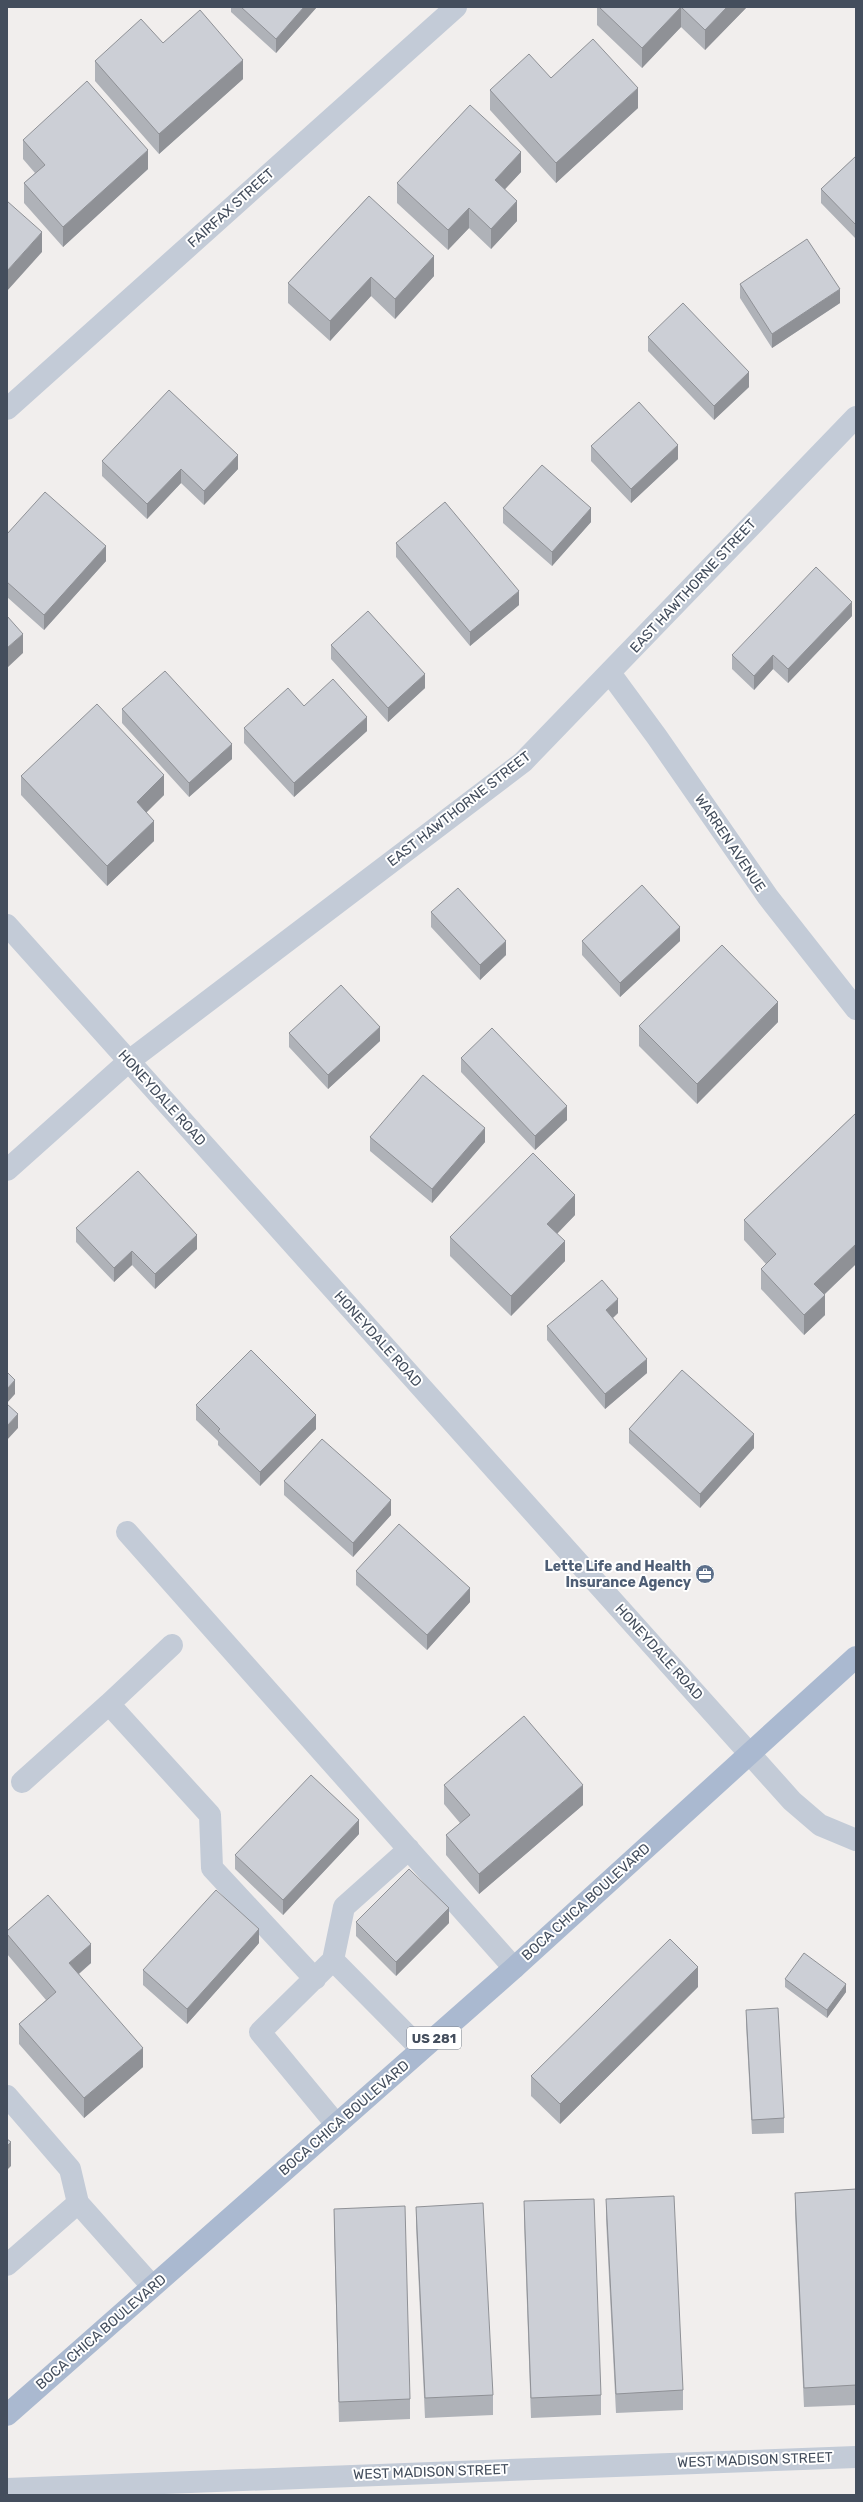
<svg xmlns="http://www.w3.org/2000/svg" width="863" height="2502" font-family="Rubik,sans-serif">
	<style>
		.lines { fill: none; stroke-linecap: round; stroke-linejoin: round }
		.minor { stroke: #c3cbd7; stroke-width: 22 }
		.major { stroke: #aab9d0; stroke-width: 22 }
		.wall { fill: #afb2b8 }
		.shaded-wall { fill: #8f9196 }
		.building { fill: #cccfd6; stroke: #8f9196 }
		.labels { text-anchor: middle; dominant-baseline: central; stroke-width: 4; stroke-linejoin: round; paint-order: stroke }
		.shield { fill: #fff; stroke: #7c838e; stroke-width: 1 }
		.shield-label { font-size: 13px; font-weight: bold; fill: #444e5d }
		.street-label { font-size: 14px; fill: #444e5d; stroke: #fff }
		.service-label { font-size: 14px; font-weight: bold; fill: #4e5e75; stroke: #fff; text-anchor: end }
	</style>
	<rect width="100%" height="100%" fill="#f1eeed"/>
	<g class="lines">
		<path class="minor" d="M7,409L456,7
			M610,673L657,737L768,897L856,1009
			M7,925L792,1801L820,1825L856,1840
			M7,1170L129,1061L523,762L856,417
			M127,1532L514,1968
			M109,1704L172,1645
			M22,1782L109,1704L210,1815L212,1868L315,1979
			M333,1960L344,1907L409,1849
			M7,2096L70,2169L78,2203
			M336,2124L260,2032L333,1960L421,2049
			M7,2265L78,2203L152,2286
			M7,2489L856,2457"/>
		<path class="major" d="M7,2415L514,1968L856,1657"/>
	</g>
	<path class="wall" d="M231,7H317L276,53L231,12Z
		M597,7H746V8L705,50L681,27L642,68L597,25Z
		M95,61L243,79L159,154L95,81Z
		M490,90L638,108L556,183L490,110Z
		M23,140L148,169L63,247L24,203V183L35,173L23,159Z
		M856,156V239L821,203V189Z
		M521,172L505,189L517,221L491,249L469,228L448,250L397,203V183Z
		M369,196L434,276L395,319L371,296L330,341L288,303V283Z
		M740,284L840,303L772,348L740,298Z
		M648,337L749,387L714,420L648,351Z
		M591,446L678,459L631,503L591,461Z
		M102,461L238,469L204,505L181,483L147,519L102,476Z
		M503,508L591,522L552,566L503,523Z
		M7,534L106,561L44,630L7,597Z
		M396,543L519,605L470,646L396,557Z
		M852,616L788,683L773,669L754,690L732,669V655Z
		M331,645L425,688L388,722L331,659Z
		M304,706L367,731L294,797L244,743V728Z
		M122,709L232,759L189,797L122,723Z
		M21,776L164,795L146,812L154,841L107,886L21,795Z
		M431,912L506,955L480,980L431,927Z
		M582,941H680L620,997L582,955Z
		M778,1022L697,1104L639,1046V1026Z
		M289,1033L380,1041L328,1089L289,1047Z
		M461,1058L567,1120L535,1150L461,1072Z
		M856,1113V1264L824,1295L825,1315L804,1335L761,1289V1269L766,1264L744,1240V1220Z
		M370,1137L485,1142L432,1203L370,1151Z
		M575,1215L557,1234L565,1261L511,1316L450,1256V1237Z
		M76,1228L197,1249L155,1289L132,1265L114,1282L76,1242Z
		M618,1313L613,1318L647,1373L605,1409L547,1340V1326Z
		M196,1405L316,1429L260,1486L218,1445V1441L196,1420Z
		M629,1429L754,1448L700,1508L629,1443Z
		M284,1481L391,1515L353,1557L284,1495Z
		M356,1571L470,1602L427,1650L356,1585Z
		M444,1785L583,1805L479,1894L446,1855V1835L460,1823L444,1804Z
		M359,1834L283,1915L235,1869V1855Z
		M356,1922L449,1923L396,1976L356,1936Z
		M7,1931L91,1963L79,1974L143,2067L84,2118L19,2044V2024L46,2000L7,1954Z
		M259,1943L187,2024L143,1985V1970Z
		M785,1979L846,1992L827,2018L785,1987Z
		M698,1987L560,2124L531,2096V2076Z
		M746,2010L784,2118V2133L752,2134L746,2024Z
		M856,2189V2405L804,2407L795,2213V2193Z
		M606,2199L683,2390V2410L616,2413L606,2219Z
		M524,2201L601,2395V2415L531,2418L524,2221Z
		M416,2207L493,2395V2415L425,2418L416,2226Z
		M334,2209L410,2399V2419L339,2422L334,2228Z"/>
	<path class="shaded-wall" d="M304,7H317L276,53V39Z
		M681,7V27L642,68V48Z
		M727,7H746V8L705,50V30Z
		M243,60V79L159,154V134Z
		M638,88V108L556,183V163Z
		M148,150V169L63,247V227Z
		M521,152V172L495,200V180Z
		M517,201V221L491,249V229Z
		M469,208V228L448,250V230Z
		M42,232V252L7,291V271Z
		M434,256V276L395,319V299Z
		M371,277V296L330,341V321Z
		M840,289V303L772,348V334Z
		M749,372V387L714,420V406Z
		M678,445V459L631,503V489Z
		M238,455V469L204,505V491Z
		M181,469V483L147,519V504Z
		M591,508V522L552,566V552Z
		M106,546V561L44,630V615Z
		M519,591V605L470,646V632Z
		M852,602V616L788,683V669Z
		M23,634V653L7,668V648Z
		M773,655V669L754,690V676Z
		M425,674V688L388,722V708Z
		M367,717V731L294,797V783Z
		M232,744V759L189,797V783Z
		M164,775V795L137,822V802Z
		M154,821V841L107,886V866Z
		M680,927V941L620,997V983Z
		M506,941V955L480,980V965Z
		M778,1002V1022L697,1104V1084Z
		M380,1027V1041L328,1089V1075Z
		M567,1106V1120L535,1150V1136Z
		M485,1128V1142L432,1203V1189Z
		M575,1195V1215L547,1244V1224Z
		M197,1235V1249L155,1289V1274Z
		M565,1241V1261L511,1316V1296Z
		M856,1244V1264L814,1304V1284Z
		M132,1251V1265L114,1282V1268Z
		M825,1295V1315L804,1335V1315Z
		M618,1299V1313L606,1324V1310Z
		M647,1359V1373L605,1409V1394Z
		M15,1380V1394L7,1403V1389Z
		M18,1414V1428L7,1440V1426Z
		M316,1415V1429L260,1486V1472Z
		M754,1434V1448L700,1508V1494Z
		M391,1500V1515L353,1557V1543Z
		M470,1588V1602L427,1650V1635Z
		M583,1785V1805L479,1894V1874Z
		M359,1820V1834L283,1915V1900Z
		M449,1908V1923L396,1976V1962Z
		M259,1929V1943L187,2024V2009Z
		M91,1944V1963L69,1982V1963Z
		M698,1967V1987L560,2124V2104Z
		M846,1984V1992L827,2018V2010Z
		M143,2048V2067L84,2118V2098Z
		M11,2142V2166L7,2170V2146Z"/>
	<path class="building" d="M241,7H304L276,39Z
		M599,7H727L705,30L681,7L642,48Z
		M200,10L243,60L159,134L95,61L141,19L163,43Z
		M593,39L638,88L556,163L490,90L529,54L551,78Z
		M87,81L148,150L63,227L24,183L45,165L23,140Z
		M470,105L521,152L495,180L517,201L491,229L469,208L448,230L397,183Z
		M856,156V225L821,189Z
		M369,196L434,256L395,299L371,277L330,321L288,283Z
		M7,201L42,232L7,271Z
		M807,239L840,289L772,334L740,284Z
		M683,303L749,372L714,406L648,337Z
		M169,390L238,455L204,491L181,469L147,504L102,461Z
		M639,402L678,445L631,489L591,446Z
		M542,465L591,508L552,552L503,508Z
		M45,492L106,546L44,615L7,582V534Z
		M445,502L519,591L470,632L396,543Z
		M816,567L852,602L788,669L773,655L754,676L732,655Z
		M368,611L425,674L388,708L331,645Z
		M7,616L23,634L7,648Z
		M165,671L232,744L189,783L122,709Z
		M333,679L367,717L294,783L244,728L288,688L304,706Z
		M97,704L164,775L137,802L154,821L107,866L21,776Z
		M642,885L680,927L620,983L582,941Z
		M458,888L506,941L480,965L431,912Z
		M722,945L778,1002L697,1084L639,1026Z
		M341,985L380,1027L328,1075L289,1033Z
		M492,1028L567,1106L535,1136L461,1058Z
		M423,1075L485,1128L432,1189L370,1137Z
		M856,1113V1244L814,1284L825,1295L804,1315L761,1269L776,1254L744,1220Z
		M533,1153L575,1195L547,1224L565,1241L511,1296L450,1237Z
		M138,1171L197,1235L155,1274L132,1251L114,1268L76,1228Z
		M602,1280L618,1299L606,1310L647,1359L605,1394L547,1326Z
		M251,1350L316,1415L260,1472L218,1431L220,1429L196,1405Z
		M682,1370L754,1434L700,1494L629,1429Z
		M7,1372L15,1380L7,1389Z
		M7,1404L18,1414L7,1426Z
		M322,1439L391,1500L353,1543L284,1481Z
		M399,1524L470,1588L427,1635L356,1571Z
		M524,1716L583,1785L479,1874L446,1835L470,1815L444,1785Z
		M311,1775L359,1820L283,1900L235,1855Z
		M409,1869L449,1908L396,1962L356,1922Z
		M216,1890L259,1929L187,2009L143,1970Z
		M48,1895L91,1944L69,1963L143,2048L84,2098L19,2024L56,1992L7,1934V1931Z
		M670,1939L698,1967L560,2104L531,2076Z
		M804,1953L846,1984L827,2010L785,1979Z
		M778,2008L784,2118L752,2120L746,2010Z
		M7,2139L11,2142L7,2146Z
		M856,2189V2385L804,2388L795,2193Z
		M674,2196L683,2390L616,2394L606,2199Z
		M594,2199L601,2395L531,2398L524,2201Z
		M483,2203L493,2395L425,2398L416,2207Z
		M405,2206L410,2399L339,2402L334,2209Z"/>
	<defs>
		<g id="office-disc" transform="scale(1)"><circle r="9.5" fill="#5c6f8a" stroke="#fff"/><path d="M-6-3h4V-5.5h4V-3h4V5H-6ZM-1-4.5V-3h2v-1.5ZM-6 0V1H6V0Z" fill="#fff"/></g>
	</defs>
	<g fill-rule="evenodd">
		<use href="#office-disc" x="705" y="1574"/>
	</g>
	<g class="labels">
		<rect class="shield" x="407" y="2027" width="54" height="22" rx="3"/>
		<g class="shield-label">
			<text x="434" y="2038">US 281</text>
		</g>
		<g class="street-label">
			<text transform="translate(231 208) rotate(-42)">FAIRFAX STREET</text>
			<text transform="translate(693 586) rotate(-47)">EAST HAWTHORNE STREET</text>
			<text transform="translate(459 809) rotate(-38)">EAST HAWTHORNE STREET</text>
			<text transform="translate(730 843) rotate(56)">WARREN AVENUE</text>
			<text transform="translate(162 1098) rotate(48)">HONEYDALE ROAD</text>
			<text transform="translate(378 1339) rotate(48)">HONEYDALE ROAD</text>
			<text transform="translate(659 1652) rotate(48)">HONEYDALE ROAD</text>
			<text transform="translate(586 1902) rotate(-42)">BOCA CHICA BOULEVARD</text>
			<text transform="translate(344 2118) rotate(-41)">BOCA CHICA BOULEVARD</text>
			<text transform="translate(101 2332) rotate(-41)">BOCA CHICA BOULEVARD</text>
			<text transform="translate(755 2460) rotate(-2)">WEST MADISON STREET</text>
			<text transform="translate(431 2472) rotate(-2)">WEST MADISON STREET</text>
		</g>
		<g class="service-label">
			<text x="691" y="1566">Lette Life and Health<tspan x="691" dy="16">Insurance Agency</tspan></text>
		</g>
	</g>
	<rect width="863" height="2502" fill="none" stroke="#444e5d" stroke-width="16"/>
</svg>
